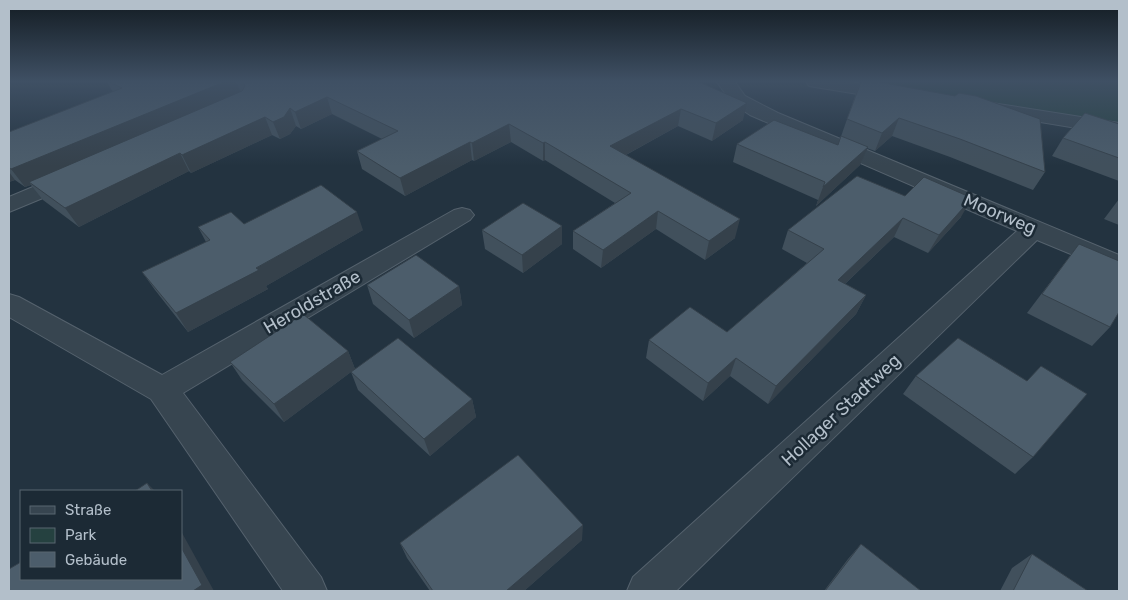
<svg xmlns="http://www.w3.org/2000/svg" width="1128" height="600" font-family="Rubik,sans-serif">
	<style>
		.green { fill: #254140 }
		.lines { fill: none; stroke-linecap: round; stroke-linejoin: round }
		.street-casing { stroke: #55626d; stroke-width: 2 }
		.street { fill: #374550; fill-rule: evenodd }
		.wall { fill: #41505c }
		.shaded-wall { fill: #35414b }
		.building { fill: #4c5d6b; stroke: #35414b }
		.labels { text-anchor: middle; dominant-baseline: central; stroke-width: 5; stroke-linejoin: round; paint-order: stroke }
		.street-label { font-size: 18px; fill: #b3bfca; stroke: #1c2a35 }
	</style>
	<rect width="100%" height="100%" fill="#233340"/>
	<path class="green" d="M815,82H1119V129Z"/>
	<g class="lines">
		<g class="street-casing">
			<path id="street" d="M717,82H735L745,96L778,113L1119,255V274L1037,240L676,591H627L633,577L1017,231L750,115L732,103Z
				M806,82H849L895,88L902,90L904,94L902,98L895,100L815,87L809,86Z
				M992,103L1119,123V135L985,113L982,109L985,105Z
				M71,171L79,173L82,178L79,183L9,212V197Z
				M462,208L470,210L474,215L470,220L183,393L321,577L327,591H283L151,399L9,317V294L19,297L162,375L454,210Z"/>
		</g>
		<use href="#street" class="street"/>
	</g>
	<path class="wall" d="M107,82H699L743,120L712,141L678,126L626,155L735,238L705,260L656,229L601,268L573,249V231L615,203L545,160L543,161L511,142L474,161L472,160L405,196L362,169L357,151L382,139L332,114L301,129L296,126L290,134L280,139L272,135L191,173L189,171L79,227L43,200L31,185L25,187L15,180L9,182V132L113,92Z
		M860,82L1045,172L1033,190L950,157L892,136L875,151L867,148L860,165L816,206L818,200L733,162L737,144L838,145Z
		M1119,124V181L1052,156L1063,138Z
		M905,196L961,217L928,253L894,237L845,284L866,295L856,314L768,404L730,376L703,401L646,358L649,340L727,332L807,263L782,249L788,230Z
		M1119,199V225L1104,219Z
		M244,224L363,230L266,286L268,289L188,332L155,290L142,272L206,242L198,227Z
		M562,226V244L523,273L485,249L482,230Z
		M1079,244L1110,327L1092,346L1027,313Z
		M367,285L459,286L462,305L414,338L373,304Z
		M348,351L355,369L472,399L476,417L430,456L358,390L351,372L284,422L242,380L230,362Z
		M916,376L1033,457L1015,474L903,394Z
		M582,540L524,591H430L407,558L400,543Z
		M861,544L921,591H824L848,559Z
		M1032,554L1088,591H1000L1012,568Z"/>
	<path class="shaded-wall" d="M224,82H236L242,94L29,182L31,185L25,187L11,169Z
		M327,97L332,114L301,129L295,112Z
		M747,103L743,120L712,141L716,123Z
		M290,108L296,126L290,134L280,139L273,122Z
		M681,109L678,126L609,164L610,146Z
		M265,117L272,135L191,173L182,155Z
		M899,118L892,136L875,151L882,133Z
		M509,124L511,142L474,161L472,143Z
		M470,142L472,160L405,196L400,178Z
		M545,142V160L543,161V143Z
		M868,147L860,165L816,206L823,187Z
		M180,153L189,171L79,227L65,208Z
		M9,172L15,180L9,182Z
		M972,198L961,217L928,253L939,235Z
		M658,211L656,229L601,268L603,250Z
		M357,212L363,230L266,286L268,289L188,332L176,313Z
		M903,218L894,237L829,299L838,280Z
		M740,219L735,238L705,260L709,241Z
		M562,226V244L523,273L522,255Z
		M459,286L462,305L414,338L409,320Z
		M866,295L856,314L768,404L776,386Z
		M348,351L355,369L284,422L274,404Z
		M736,358L730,376L703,401L708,383Z
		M472,399L476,417L430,456L424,439Z
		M147,483L155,491H152Z
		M583,525L582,540L524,591H506Z
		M181,531L214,591H193L181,547Z"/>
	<path class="building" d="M109,82H224L11,169L9,168V132L122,88Z
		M243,82H699L747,103L716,123L681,109L610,146L740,219L709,241L658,211L603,250L573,231L631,193L545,142L543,143L509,124L472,143L470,142L400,178L357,151L398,131L327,97L295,112L290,108L284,117L273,122L265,117L182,155L180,153L65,208L29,182L242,91L245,86Z
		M861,82H879L955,96L959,93L976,96L1040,119L1045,172L960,139L899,118L882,133L847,119Z
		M1085,113L1119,124V158L1063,138Z
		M774,120L838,145L841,136L868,147L823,187L825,182L737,144Z
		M857,176L905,196L924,177L972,198L939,235L903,218L838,280L866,295L776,386L736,358L708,383L649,340L690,307L727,332L824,249L788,230Z
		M321,185L357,212L256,268L259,270L176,313L142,272L210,240L198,227L231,212L244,224Z
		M523,203L562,226L522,255L482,230Z
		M1079,244L1119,261V312L1110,327L1042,294Z
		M416,255L459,286L409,320L367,285Z
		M303,314L348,351L274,404L230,362Z
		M398,338L472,399L424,439L351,372Z
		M958,338L1027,381L1041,366L1087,394L1033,457L916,376Z
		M518,455L583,525L506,591H433L400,543Z
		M147,483L152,491H135Z
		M861,544L921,591H825Z
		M181,547L202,585L193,591H9V569L21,562V579H181Z
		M1032,554L1088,591H1013Z"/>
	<linearGradient id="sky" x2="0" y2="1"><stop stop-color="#131c23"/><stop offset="0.49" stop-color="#3f5064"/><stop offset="1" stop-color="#3f5064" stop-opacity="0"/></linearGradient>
	<rect width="1128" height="166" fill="url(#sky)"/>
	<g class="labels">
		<g class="street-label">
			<text transform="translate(1000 214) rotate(23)">Moorweg</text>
			<text transform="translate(312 302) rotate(-30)">Heroldstraße</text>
			<text transform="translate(841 410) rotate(-43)">Hollager Stadtweg</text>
		</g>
	</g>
	<rect width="1128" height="600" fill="none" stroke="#b3bfca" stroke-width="20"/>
	<rect x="20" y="490" width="162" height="90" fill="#1c2a35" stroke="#586671"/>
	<rect x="30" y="506" width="25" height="8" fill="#374550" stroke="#586671"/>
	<text x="65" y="515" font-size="15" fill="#b3bfca">Straße</text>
	<rect x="30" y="528" width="25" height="15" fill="#254140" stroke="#586671"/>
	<text x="65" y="540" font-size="15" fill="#b3bfca">Park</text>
	<rect x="30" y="552" width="25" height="15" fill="#4c5d6b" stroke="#586671"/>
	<text x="65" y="565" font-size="15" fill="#b3bfca">Gebäude</text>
</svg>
